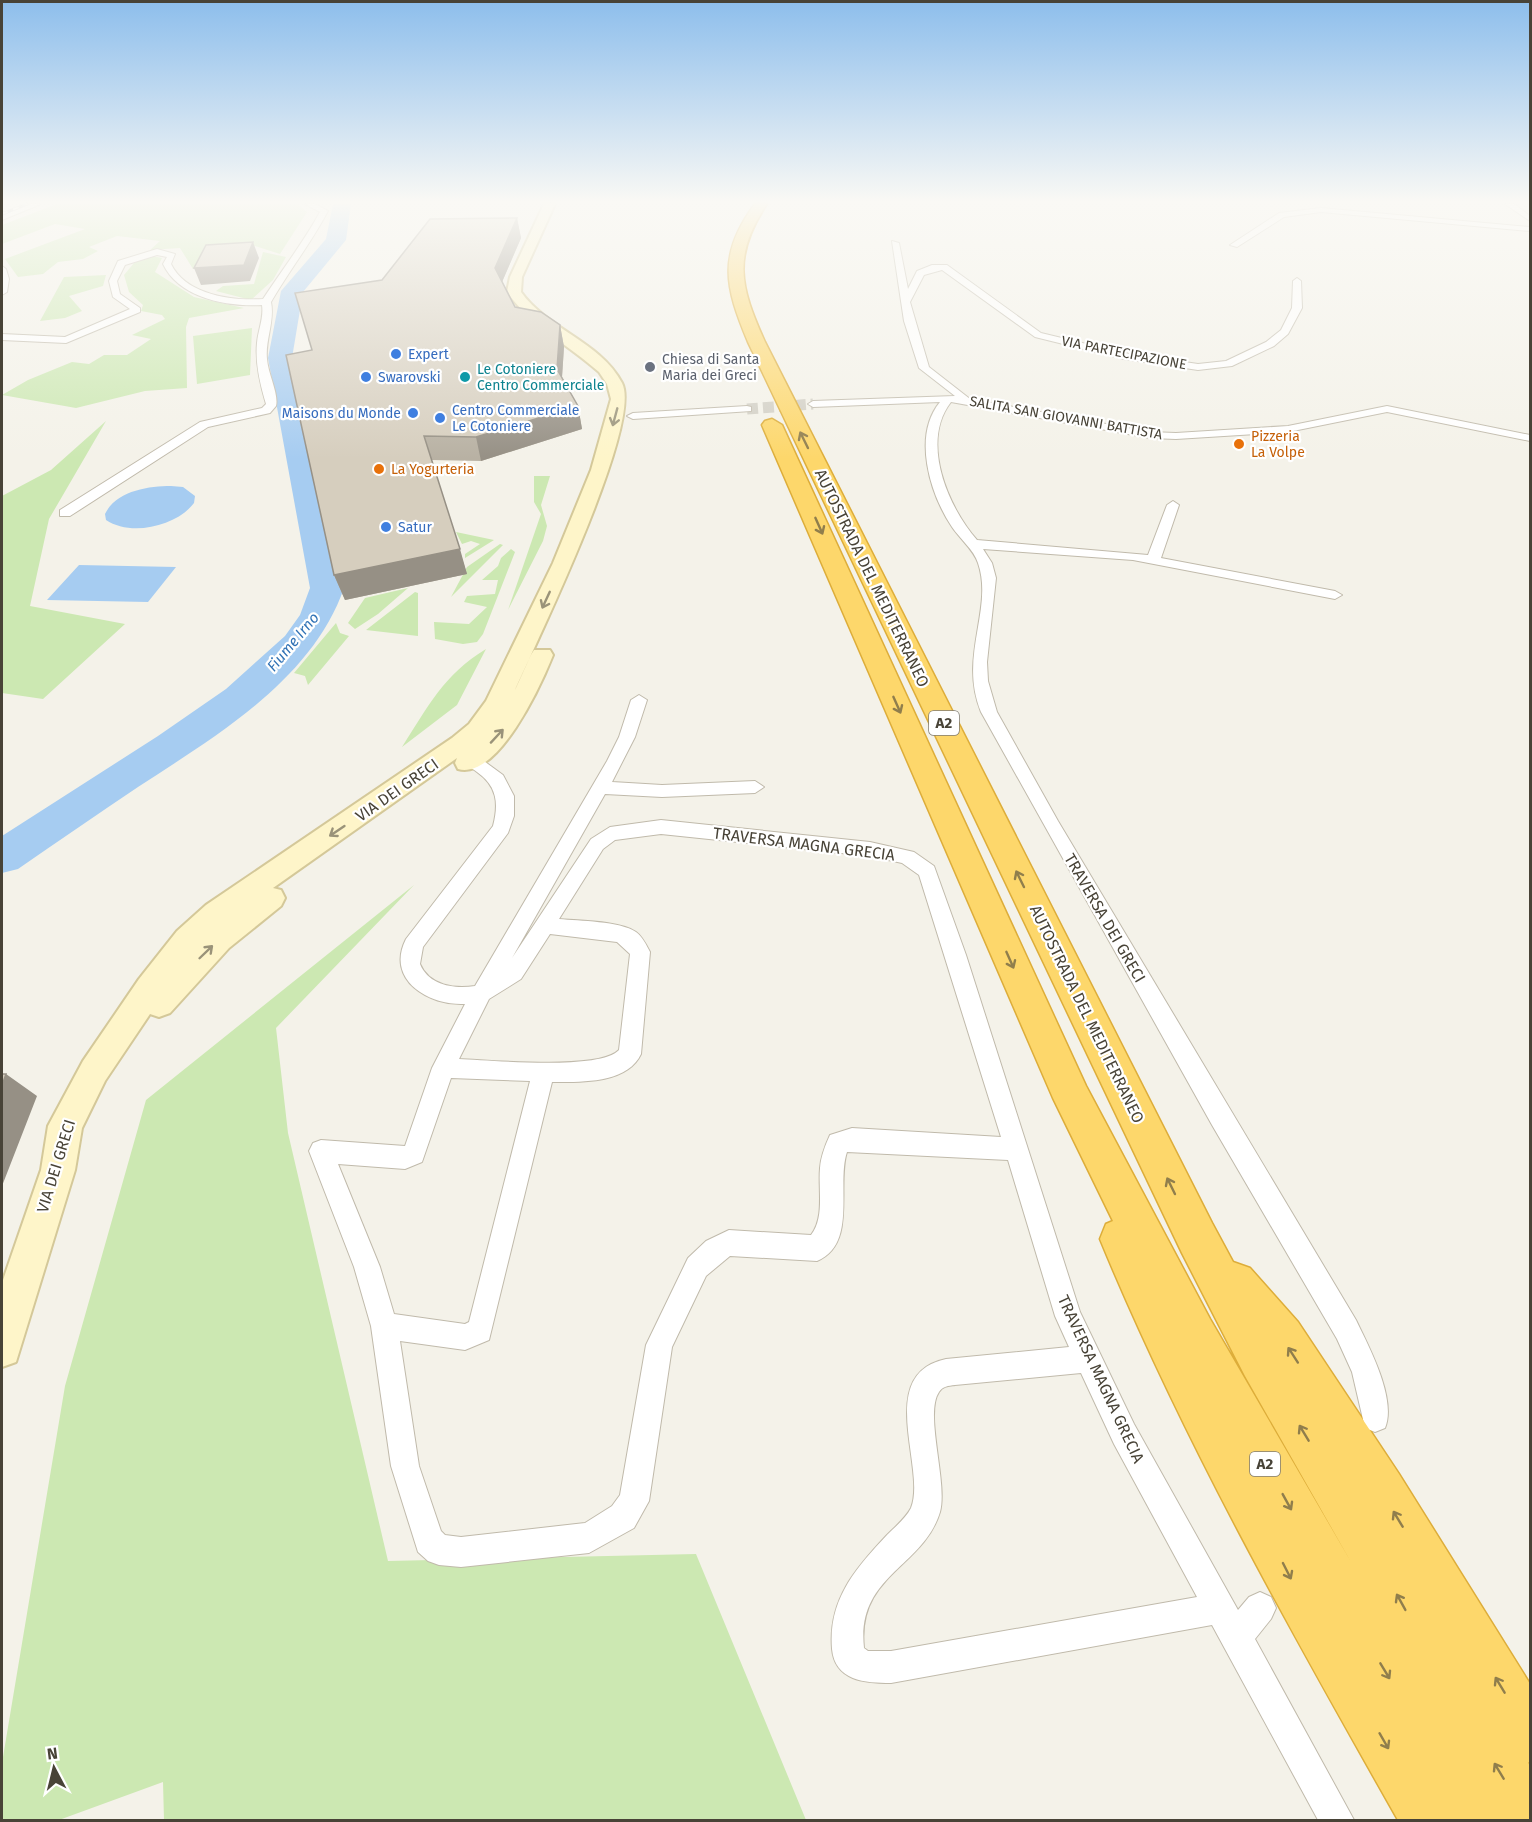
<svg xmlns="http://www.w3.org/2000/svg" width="1532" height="1822" font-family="'Fira Sans',sans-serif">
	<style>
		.green { fill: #cce8b2 }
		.water { fill: #a6ccf1 }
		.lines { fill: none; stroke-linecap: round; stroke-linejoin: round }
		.river { fill: #a6ccf1; fill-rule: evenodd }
		.minor-tunnel { stroke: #d2cfc5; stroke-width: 11; stroke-dasharray: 11 5; stroke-linecap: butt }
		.minor-casing { stroke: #c0baab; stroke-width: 2 }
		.tertiary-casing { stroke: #c0baab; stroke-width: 2 }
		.secondary-casing { stroke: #d4c899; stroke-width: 4 }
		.motorway-casing { stroke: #ddad3a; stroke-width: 3 }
		.minor { fill: #fff; fill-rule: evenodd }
		.tertiary { fill: #fff; fill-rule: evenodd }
		.secondary { fill: #fef5c9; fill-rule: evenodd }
		.motorway { fill: #fdd76b; fill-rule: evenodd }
		.rail-casing { stroke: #989898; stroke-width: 3 }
		.rail { stroke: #fff; stroke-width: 2; stroke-dasharray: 6; stroke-linecap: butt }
		.wall { fill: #b8b1a3 }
		.shaded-wall { fill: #969085 }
		.building { fill: #d6cebe; stroke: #969085; stroke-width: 1.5 }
		.oneway { stroke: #9a9379 }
		.oneway2 { stroke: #907e4c }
		.shop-dot { fill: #3f7fe0; stroke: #fff; stroke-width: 2 }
		.worship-dot { fill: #6b7280; stroke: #fff; stroke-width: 2 }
		.culture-dot { fill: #0f9aa8; stroke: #fff; stroke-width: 2 }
		.food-dot { fill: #e8710a; stroke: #fff; stroke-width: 2 }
		.labels { text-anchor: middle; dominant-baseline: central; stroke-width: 4.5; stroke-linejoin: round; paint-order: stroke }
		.far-street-label { font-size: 14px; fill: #484337; stroke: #fff }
		.far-shop-label { font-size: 14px; fill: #366cbe; stroke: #fff; text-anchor: start }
		.far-worship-label { font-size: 14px; fill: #5b616d; stroke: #fff; text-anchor: start }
		.far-culture-label { font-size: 14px; fill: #0d838f; stroke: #fff; text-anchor: start }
		.far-food-label { font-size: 14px; fill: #c56008; stroke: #fff; text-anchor: start }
		.far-water-label { font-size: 15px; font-style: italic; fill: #3072b5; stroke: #fff }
		.shield { fill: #fff; stroke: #7f7b73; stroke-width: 1.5 }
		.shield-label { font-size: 15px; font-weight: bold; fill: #484337 }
		.street-label { font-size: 16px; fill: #484337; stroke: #fff }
	</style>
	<rect width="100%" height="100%" fill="#f4f2e9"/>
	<path class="green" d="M57,204H297L307,212L280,254L255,246L217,251L193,269L180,248L150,250L160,241L117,236L89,247L98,251L83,259L58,262L43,274L18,277L5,259L85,229L55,224L2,244V225Z
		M263,252L286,257L273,280L251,300L216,291L223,286L254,284Z
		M152,256L162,258L155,272L194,297L244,308L189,318L186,327L187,388L145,391L76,408L2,395L28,380L72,362L89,364L104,355H127L151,339L132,335L165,319L162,315L141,311L143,305L129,292L124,275L134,263Z
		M106,275L103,286L69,296L82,311L65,318L40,321L64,277Z
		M252,328L250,375L197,384L193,336Z
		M106,421L49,519L30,606L125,624L43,699L2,693V496L51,470Z
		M534,476H550L541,505L547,526L543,541L508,610L541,514L534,502Z
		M456,532L494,540L465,558V554L480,544L471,541L462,544Z
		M500,544L503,545L451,597L467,567Z
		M511,549L515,552L483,634L477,642L463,644L435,639L434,622L469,624L487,607L464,602L467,596L495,594L498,580H482L498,566L501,558Z
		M408,588L378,614L355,629L348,623L365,598Z
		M415,592L418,593V636L366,630Z
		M336,623L340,633L349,636L308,685L305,676L294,673Z
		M486,649L457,705L402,747C428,707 443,675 486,649Z
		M414,885L276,1028L288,1133L388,1561L696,1554L806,1820H164L163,1782L59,1820H2V1763L65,1386L146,1100Z"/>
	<path class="water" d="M171,486L183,487L195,496L194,503C177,526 131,537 106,520L105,514C116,491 148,486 171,486Z
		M79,565L176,567L148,602L47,600Z"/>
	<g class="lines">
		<path class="river" d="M333,204H351L346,240L303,292L292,358L344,588C312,680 216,736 138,787C98,814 58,841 18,869L2,873V836L158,736L226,689L285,636L300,615L310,588L268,358L281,291L326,239Z"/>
		<path class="minor-tunnel" d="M747,409L813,404"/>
		<g class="minor-casing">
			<path id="minor" d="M305,204H315L328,211C311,243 289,271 271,302C275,321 265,340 267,359C268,374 279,394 276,406L270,413L208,427L70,516H60V510L200,422L262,408L266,404C260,384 255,363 257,343C258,330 264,318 262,305C227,307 179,298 163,264L167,257L157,255L125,265L117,281L120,294L140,308V312L66,343L2,340V334L65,337L130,309L113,297L109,281L118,261L157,249L175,254L171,264C186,295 232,301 263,299C282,270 303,243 320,212Z
				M1505,204H1514L1530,216V221Z
				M1321,208L1530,227V231L1321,212L1284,217L1237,247L1230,245L1279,213Z
				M892,241L899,243L908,289L917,271L932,265H947L1041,333L1124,353L1198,364L1226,361L1266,342L1281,330L1292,308L1293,281L1297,278L1301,281L1302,308L1288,334L1274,346L1232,366L1198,370L1124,359L1035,337L942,270L924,275L910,302L929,367L970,399L1150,432L1176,433L1288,426L1387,406L1530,435V441L1387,412L1288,432L1176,439L1150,438L951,402C920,442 948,507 977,540L1148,555L1167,505L1173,501L1179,505L1161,558L1335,591L1342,595L1335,599L1133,560L983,549L992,563L996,578L987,662L988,681L997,712L1058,821L1356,1320C1369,1347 1397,1399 1385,1428L1375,1432L1365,1428L1352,1372L1337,1339L1212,1125L981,712C958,656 994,609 978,563C974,550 960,539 952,527C930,494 912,436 940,402L813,407L808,404L813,401L955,396L919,368L904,321Z
				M2,266L6,269L9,279L7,292L2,295Z
				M747,406L751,407V411L633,419L627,416L633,413Z
				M639,695L647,700L635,737L612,782L662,785L755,781L764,787L755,793L662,797L605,794L512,958L591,839L610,827L661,820L870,842L914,852L934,866L966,955L1080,1312L1134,1424L1238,1610L1249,1597L1260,1592L1271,1597L1276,1608L1271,1619L1255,1639L1354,1820H1318L1212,1625L891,1683C865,1683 835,1681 832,1649C828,1600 855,1569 887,1535C894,1528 906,1518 911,1508C927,1469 874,1374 946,1359L1069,1347L1055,1316L1008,1160L847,1152C836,1184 858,1244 817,1261L730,1256L706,1276L672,1347L649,1501L634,1528L589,1553L461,1567L439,1565L428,1561L418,1552L391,1466L371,1326L354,1267L309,1151L313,1143L321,1140L405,1146L432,1068L465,1004C429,1006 385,980 406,939L493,826C499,803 497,786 477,772C472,768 466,766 463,760L465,756H477L503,775L514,796V816L508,833L423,947L420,964C429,986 455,989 475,986L607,761L619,737L631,700ZM661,834L870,856L902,863L919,875L1001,1137L852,1128L830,1135C825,1146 821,1156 820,1168C818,1190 825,1217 811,1235L729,1230L706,1241L688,1258L646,1345L620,1495L612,1506L585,1523L461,1537L445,1535L441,1531L419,1466L400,1341L465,1350L489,1340L552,1082C580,1082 627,1084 641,1054L650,952C647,946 642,936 636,932C620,921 579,921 559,919L603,849L615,840ZM550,934L617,942L630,954L619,1050C599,1071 490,1060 459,1059L489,999L521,979ZM451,1078L530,1081L469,1322L465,1324L394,1314L380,1267L338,1164L405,1169L422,1162ZM1081,1373L1114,1444L1197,1597L891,1651H868L864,1648C856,1575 923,1568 940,1512C948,1482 924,1414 939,1392C943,1386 948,1386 955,1385Z"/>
		</g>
		<g class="tertiary-casing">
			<path id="tertiary" d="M27,204H41L2,220V214Z"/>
		</g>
		<g class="secondary-casing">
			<path id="secondary" d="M544,204H555L522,277L521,292C547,329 601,342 622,383C643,423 537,641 515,690L531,655L534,650H550L553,655C541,685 498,780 458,769L455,763L457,758L273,888L281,890L285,898L281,906L229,948L170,1013L159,1017L150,1014L105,1081L82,1128L75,1170L16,1362L2,1367V1283L41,1170L48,1126L83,1061L139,979L177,931L206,905L452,738L469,724L486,701L553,563L591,470L611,399L607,384L599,372C569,345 531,326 507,292L510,277Z"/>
		</g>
		<g class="motorway-casing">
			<path id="motorway" d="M755,204H767C732,256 740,287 765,342L1212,1223L1233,1262L1250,1268L1298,1322L1399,1474L1530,1684V1763L1528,1762L1530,1767V1820H1398C1291,1631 1183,1440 1100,1239L1106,1224L1113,1221L1053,1098L762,425L765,421L772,419L782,425L1086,1086L1210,1319L1351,1562L1245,1376L1182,1253L748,342C725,287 717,255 755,204Z"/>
		</g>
		<use href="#minor" class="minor"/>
		<use href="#tertiary" class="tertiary"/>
		<use href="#secondary" class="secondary"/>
		<use href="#motorway" class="motorway"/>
		<g class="rail-casing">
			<path id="rail" d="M2,214L27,204"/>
		</g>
		<use href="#rail" class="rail"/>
	</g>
	<path class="wall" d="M517,218L521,238L502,282L515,307L560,325L564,347L562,377L578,406L582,429L481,461L431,460L467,574L345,600L334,575L312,350L382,280Z"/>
	<path class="shaded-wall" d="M517,218L521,238L499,289L495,268Z
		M253,242L259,258L250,281L201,285L194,268Z
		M560,325L564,347L561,392L557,369Z
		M578,406L582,429L481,461L476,437Z
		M460,549L467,574L345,600L334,575Z
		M6,1074L37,1096L2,1186V1085Z"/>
	<path class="building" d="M517,218L495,268L515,307L541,312L560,325L557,369L578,406L476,437L424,436L460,549L334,575L286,355L312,350L295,293L382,280L430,219Z
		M253,242L244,265L194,268L206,245Z
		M2,1074H6L2,1085Z"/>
	<defs><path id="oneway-shaft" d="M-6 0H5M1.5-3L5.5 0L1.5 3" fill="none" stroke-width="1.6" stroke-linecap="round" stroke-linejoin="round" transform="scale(1.5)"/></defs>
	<g class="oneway">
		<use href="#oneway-shaft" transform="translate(615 417) rotate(105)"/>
		<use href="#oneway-shaft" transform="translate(546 600) rotate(115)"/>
		<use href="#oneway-shaft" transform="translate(497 736) rotate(-47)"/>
		<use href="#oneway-shaft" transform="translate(337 831) rotate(146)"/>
		<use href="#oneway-shaft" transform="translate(206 952) rotate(-44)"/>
	</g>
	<g class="oneway2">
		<use href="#oneway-shaft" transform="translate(804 440) rotate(-116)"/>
		<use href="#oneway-shaft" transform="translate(819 526) rotate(66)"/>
		<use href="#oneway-shaft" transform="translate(897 705) rotate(66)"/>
		<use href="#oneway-shaft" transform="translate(1020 879) rotate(-116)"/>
		<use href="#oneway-shaft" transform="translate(1010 960) rotate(66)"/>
		<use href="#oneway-shaft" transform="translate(1171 1186) rotate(-116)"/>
		<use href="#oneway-shaft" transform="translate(1293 1355) rotate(-123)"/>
		<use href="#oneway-shaft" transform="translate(1304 1433) rotate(-121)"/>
		<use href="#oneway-shaft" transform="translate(1287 1502) rotate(61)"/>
		<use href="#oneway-shaft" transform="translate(1398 1519) rotate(-121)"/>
		<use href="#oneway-shaft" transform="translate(1287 1571) rotate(63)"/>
		<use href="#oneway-shaft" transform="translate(1401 1602) rotate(-119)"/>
		<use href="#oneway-shaft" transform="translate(1385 1671) rotate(59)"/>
		<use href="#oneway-shaft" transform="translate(1500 1685) rotate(-121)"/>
		<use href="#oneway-shaft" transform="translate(1384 1741) rotate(60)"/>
		<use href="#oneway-shaft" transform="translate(1499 1771) rotate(-121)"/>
	</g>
	<linearGradient id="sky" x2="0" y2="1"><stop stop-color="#8dbeec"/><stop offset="0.44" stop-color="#faf9f5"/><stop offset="1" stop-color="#faf9f5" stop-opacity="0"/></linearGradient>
	<rect width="1532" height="459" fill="url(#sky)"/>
	<g class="shop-dot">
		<circle cx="396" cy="354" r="6"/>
		<circle cx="366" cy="377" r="6"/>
		<circle cx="413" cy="413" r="6"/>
		<circle cx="440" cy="418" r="6"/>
		<circle cx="386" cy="527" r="6"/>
	</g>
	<circle class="worship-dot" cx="650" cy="367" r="6"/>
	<circle class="culture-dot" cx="465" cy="377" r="6"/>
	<g class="food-dot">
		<circle cx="1239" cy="444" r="6"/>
		<circle cx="379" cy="469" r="6"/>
	</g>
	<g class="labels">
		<g class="far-street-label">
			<text transform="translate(1124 353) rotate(11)">VIA PARTECIPAZIONE</text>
			<text transform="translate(1066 418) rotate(10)">SALITA SAN GIOVANNI BATTISTA</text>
		</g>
		<g class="far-shop-label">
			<text x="408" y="354">Expert</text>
			<text x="378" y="377">Swarovski</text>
			<text x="452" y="410">Centro Commerciale<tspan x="452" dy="16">Le Cotoniere</tspan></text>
			<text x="401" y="413" text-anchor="end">Maisons du Monde</text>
			<text x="398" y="527">Satur</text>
		</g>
		<g class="far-worship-label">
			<text x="662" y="359">Chiesa di Santa<tspan x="662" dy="16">Maria dei Greci</tspan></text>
		</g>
		<g class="far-culture-label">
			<text x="477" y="369">Le Cotoniere<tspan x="477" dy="16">Centro Commerciale</tspan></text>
		</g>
		<g class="far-food-label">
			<text x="1251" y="436">Pizzeria<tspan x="1251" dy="16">La Volpe</tspan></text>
			<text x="391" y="469">La Yogurteria</text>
		</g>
		<g class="far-water-label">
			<text transform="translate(293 642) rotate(-50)">Fiume Irno</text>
		</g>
		<g class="shield">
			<rect x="929" y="711" width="30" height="24" rx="4.5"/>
			<rect x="1250" y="1452" width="30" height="24" rx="4.5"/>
		</g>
		<g class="shield-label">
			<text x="944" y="723">A2</text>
			<text x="1265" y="1464">A2</text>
		</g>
		<g class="street-label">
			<text transform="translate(872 578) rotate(64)">AUTOSTRADA DEL MEDITERRANEO</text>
			<text transform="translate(397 790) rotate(-35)">VIA DEI GRECI</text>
			<text transform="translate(804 844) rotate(7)">TRAVERSA MAGNA GRECIA</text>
			<text transform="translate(1105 918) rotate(60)">TRAVERSA DEI GRECI</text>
			<text transform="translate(1087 1014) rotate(64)">AUTOSTRADA DEL MEDITERRANEO</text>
			<text transform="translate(56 1166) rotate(-73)">VIA DEI GRECI</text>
			<text transform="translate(1101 1379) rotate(65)">TRAVERSA MAGNA GRECIA</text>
		</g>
	</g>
	<rect width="1532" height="1822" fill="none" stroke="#484337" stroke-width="6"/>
	<g transform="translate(54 1768) rotate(353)" stroke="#ffffff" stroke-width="4.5" paint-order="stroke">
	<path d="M0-4.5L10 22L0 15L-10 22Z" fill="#484337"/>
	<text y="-9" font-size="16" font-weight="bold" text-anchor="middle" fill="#484337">N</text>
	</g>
</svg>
